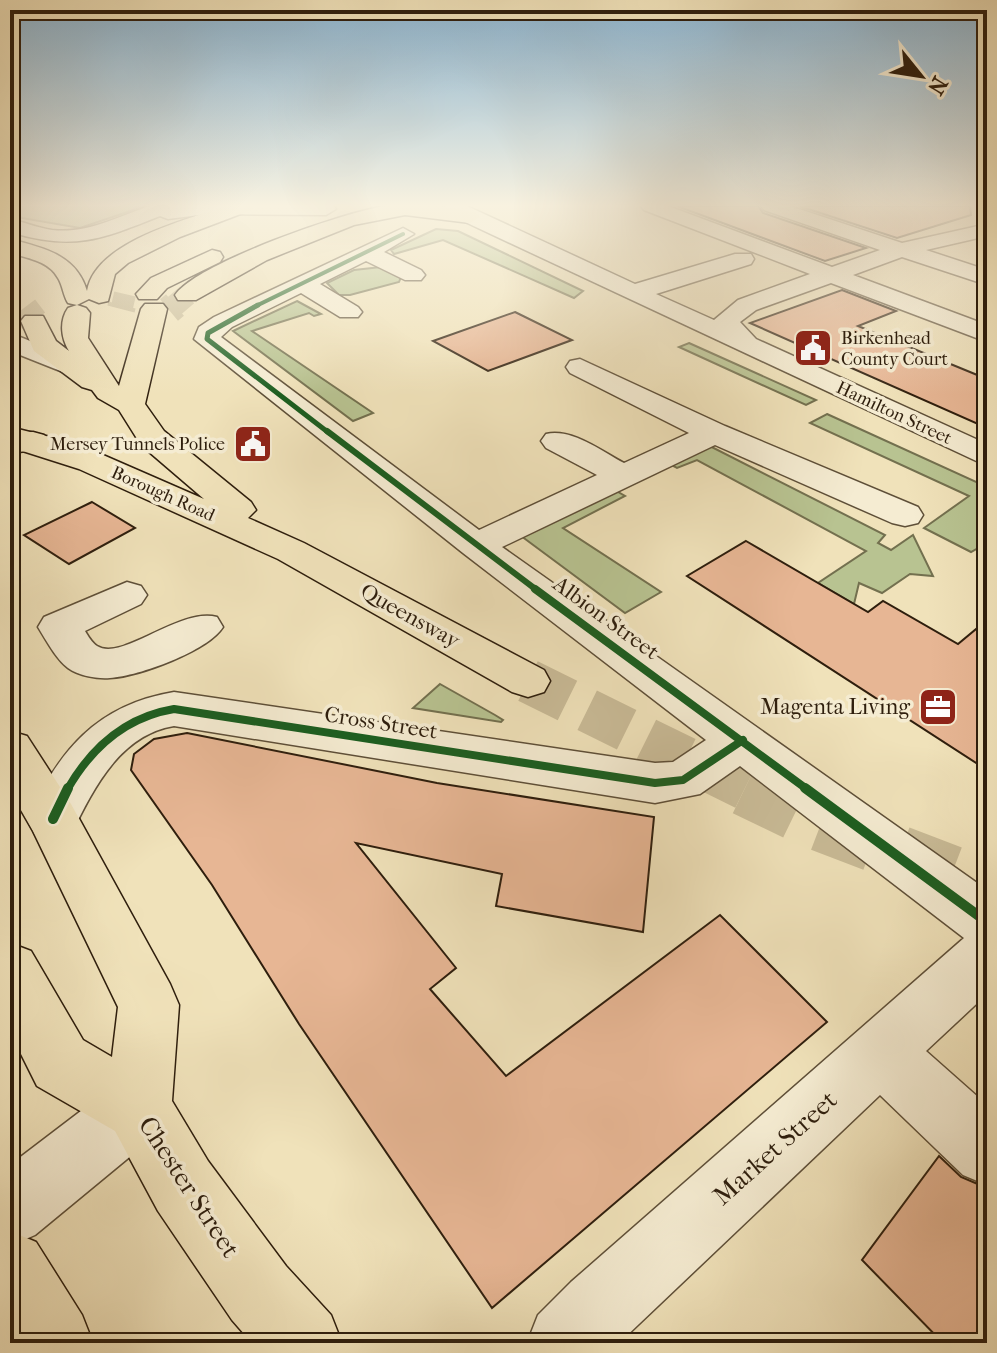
<svg xmlns="http://www.w3.org/2000/svg" width="997" height="1353" font-family="'IM FELL French Canon',serif">
	<style>
		.green { fill: #b8c391; stroke: #73704f; stroke-width: 2 }
		.building { fill: #e7b694; stroke: #2e1e0d; stroke-width: 2 }
		.lines { fill: none; stroke-linecap: round; stroke-linejoin: round }
		.major-tunnel-far3 { stroke: #c9bb97; stroke-width: 22; stroke-dasharray: 22 11; stroke-linecap: butt }
		.major-tunnel-far2 { stroke: #c9bb97; stroke-width: 28; stroke-dasharray: 28 14; stroke-linecap: butt }
		.major-tunnel-far1 { stroke: #c9bb97; stroke-width: 44; stroke-dasharray: 44 22; stroke-linecap: butt }
		.major-tunnel { stroke: #c9bb97; stroke-width: 56; stroke-dasharray: 56 28; stroke-linecap: butt }
		.minor-casing { stroke: #5e4f38; stroke-width: 3 }
		.major-casing { stroke: #2e1e0d; stroke-width: 3 }
		.highway-casing { stroke: #2e1e0d; stroke-width: 3 }
		.minor { fill: #f5ecd2; fill-rule: evenodd }
		.major { fill: #f0e2ba; fill-rule: evenodd }
		.highway { fill: #f0e2ba; fill-rule: evenodd }
		.cycleway-far4-casing { stroke: #f5ecd2; stroke-width: 7 }
		.cycleway-far3-casing { stroke: #f5ecd2; stroke-width: 8 }
		.cycleway-far2-casing { stroke: #f5ecd2; stroke-width: 10 }
		.cycleway-far1-casing { stroke: #f5ecd2; stroke-width: 13 }
		.cycleway-casing { stroke: #f5ecd2; stroke-width: 15 }
		.cycleway-far4 { stroke: #1b5e20; stroke-width: 4 }
		.cycleway-far3 { stroke: #1b5e20; stroke-width: 5 }
		.cycleway-far2 { stroke: #1b5e20; stroke-width: 6 }
		.cycleway-far1 { stroke: #1b5e20; stroke-width: 8 }
		.cycleway { stroke: #1b5e20; stroke-width: 10 }
		.labels { text-anchor: middle; dominant-baseline: central; stroke-width: 7; stroke-linejoin: round; paint-order: stroke }
		.far-poi-label { font-size: 18px; fill: #2e1e0d; stroke: #f5ecd2; text-anchor: start }
		.far-street-label { font-size: 18px; fill: #2e1e0d; stroke: #f5ecd2 }
		.street-label { font-size: 22px; fill: #2e1e0d; stroke: #f5ecd2 }
		.poi-label { font-size: 22px; fill: #2e1e0d; stroke: #f5ecd2; text-anchor: end }
		.near-street-label { font-size: 26px; fill: #2e1e0d; stroke: #f5ecd2 }
	</style>
	<rect width="100%" height="100%" fill="#f0e2ba"/>
	<filter id="stains"><feTurbulence type="fractalNoise" baseFrequency=".0025" numOctaves="4"/><feColorMatrix values="0 0 0 0 .2 0 0 0 0 .09 0 0 0 0 .02 0 0 0 .5 -.17"/></filter>
	<radialGradient id="worn" r=".72"><stop offset=".6" stop-color="#630" stop-opacity="0"/><stop offset="1" stop-color="#630" stop-opacity=".3"/></radialGradient>
	<path class="green" d="M10,206H145L80,228L10,216Z
		M436,229L458,231L583,291L574,298L443,240L394,254L391,250Z
		M381,267L401,277L399,282L350,295H339L327,283L354,270Z
		M297,301L321,314L314,316L309,313L252,331L373,413L353,421L233,331Z
		M689,343L816,400L806,405L679,347Z
		M827,414L983,485L987,489V543L971,552L924,528L969,496L810,423Z
		M694,438L885,535L878,543L891,550L913,535L933,576L910,574L882,593L859,583L854,604L818,583L866,551L697,460L677,468L656,457Z
		M606,485L625,496L563,528L661,592L625,613L513,530Z
		M440,684L495,715L503,720L501,722L413,708Z"/>
	<path class="building" d="M677,206H758L763,213L866,248L825,261Z
		M799,206H970L971,215L897,238Z
		M842,290L896,311L858,326L987,379V428L750,323Z
		M515,312L572,340L488,371L433,341Z
		M92,502L135,528L69,564L24,535Z
		M746,541L868,612L883,601L958,644L987,620V770L687,576Z
		M187,733L437,783L654,817L643,932L496,906L502,874L356,843L456,968L430,989L506,1076L720,915L827,1022L492,1308L299,1024L212,885L131,770L134,754L154,739Z
		M939,1156L961,1177L987,1188V1343H943L862,1260Z"/>
	<g class="lines">
		<path class="major-tunnel-far3" d="M122,307L125,294
			M173,307L187,295"/>
		<path class="major-tunnel-far2" d="M24,308L34,321
			M121,309L122,305
			M169,310L175,305"/>
		<path class="major-tunnel-far1" d="M528,681L749,790"/>
		<path class="major-tunnel" d="M745,788L809,819L987,887"/>
		<g class="minor-casing">
			<path id="minor" d="M149,206H334L336,209L326,215L207,214L168,219L160,216C100,240 73,251 10,232V219C24,222 38,228 52,230C86,234 118,217 149,206Z
				M444,206H467L635,284L735,254H751L754,259L751,264L656,294L714,320L738,300L810,274L644,210L641,206H668L832,267L880,250L764,210L761,206H790L902,243L987,224V236L926,250L987,270V285L902,257L853,275L987,325V342L831,283L756,310L740,322L756,339L987,444V466L463,221Z
				M403,228L414,234L384,252L421,270L425,275L421,280H405L366,261L320,284L358,307L362,312L358,317H340L301,293L232,327L221,337L479,530L597,475L546,448L541,441L546,434C572,428 601,451 624,463L689,433L570,373L566,367L570,361L580,359L725,426L918,507L923,515L918,523L905,526L892,523L715,445L502,547L987,890V994L926,1051L987,1105V1185L963,1175L880,1095L619,1343H527L538,1315L571,1282L964,938L740,766L700,794L655,803L174,726C119,735 93,790 71,834L53,840L35,834L27,819C59,751 96,705 174,692L655,763L673,762L706,740L463,553L194,339L199,327L214,317Z
				M10,333L83,362L87,368L83,374L73,376L10,351Z
				M127,582L141,586L147,595L141,604L85,631C88,636 92,643 97,646C122,662 179,607 217,617L223,627C208,651 139,676 110,678C97,679 79,676 68,668C56,659 46,640 38,627L44,617Z
				M138,1075L161,1085L171,1108L161,1131L35,1235L10,1246V1165L115,1085Z"/>
		</g>
		<g class="major-casing">
			<path id="major" d="M226,206H254L251,210L180,237L128,263L115,274L108,301L99,303L89,299L77,305L86,308L90,313L88,338L119,386L141,309L145,304H163L167,309L145,404L164,431L251,502L256,510L248,518L304,543L544,670L550,681L544,692L528,697L512,692L278,559L79,469L10,447V427L62,440L103,455L204,499L141,445L119,410L98,398L92,390L82,387L34,351L21,321L25,316H43L56,341L69,351C61,338 59,321 68,308L77,305L68,303C63,295 63,286 58,278C49,261 27,258 10,253V239C43,248 76,254 87,291C95,242 186,220 226,206Z
				M385,206H442L477,213L480,217L470,223L405,215L354,225L267,260L196,300H178L175,295C197,263 344,212 385,206Z
				M212,250L220,252L223,257L220,262L167,288L157,299H139L136,294L151,278Z"/>
		</g>
		<g class="highway-casing">
			<path id="highway" d="M33,432L44,435L49,442L44,449L10,453V433Z
				M10,731L27,736L71,804L170,984L179,1005L172,1101L208,1161L286,1266L331,1315L342,1343H252L232,1320L158,1211L115,1131L37,1086L10,1032V943L31,951L83,1040L112,1057L118,1007L33,831L10,791Z
				M10,1231L36,1242L82,1315L93,1343H11Z"/>
		</g>
		<use href="#minor" class="minor"/>
		<use href="#major" class="major"/>
		<use href="#highway" class="highway"/>
		<g class="cycleway-far4-casing">
			<path id="cycleway-far4" d="M254,307L403,234"/>
		</g>
		<g class="cycleway-far3-casing">
			<path id="cycleway-far3" d="M258,305L208,333L207,339L329,433"/>
		</g>
		<g class="cycleway-far2-casing">
			<path id="cycleway-far2" d="M327,431L538,591"/>
		</g>
		<g class="cycleway-far1-casing">
			<path id="cycleway-far1" d="M535,589L808,790
				M67,790C91,748 126,717 174,709L655,783L683,780L743,740"/>
		</g>
		<g class="cycleway-casing">
			<path id="cycleway" d="M805,788L987,922
				M53,819L68,788"/>
		</g>
		<use href="#cycleway-far4" class="cycleway-far4"/>
		<use href="#cycleway-far3" class="cycleway-far3"/>
		<use href="#cycleway-far2" class="cycleway-far2"/>
		<use href="#cycleway-far1" class="cycleway-far1"/>
		<use href="#cycleway" class="cycleway"/>
	</g>
	<linearGradient id="sky" x2="0" y2="1"><stop stop-color="#8bb7d6"/><stop offset="0.52" stop-color="#f8f2e0"/><stop offset="1" stop-color="#f8f2e0" stop-opacity="0"/></linearGradient>
	<rect width="997" height="395" fill="url(#sky)"/>
	<defs>
		<g id="civic-square" transform="scale(2)"><rect x="-9" y="-9" width="18" height="18" rx="4" fill="#8f2418" stroke="#f5ecd2"/><path d="M-.6-6.5H3V-4.5H.6V-3L4-1V1h2V6H-6V1h2V-1L-.6-3ZM-1.2 2.5V6h2.4V2.5Z" fill="#fff"/></g>
		<g id="office-square" transform="scale(2)"><rect x="-9" y="-9" width="18" height="18" rx="4" fill="#8f2418" stroke="#f5ecd2"/><path d="M-6-3h4V-5.5h4V-3h4V5H-6ZM-1-4.5V-3h2v-1.5ZM-6 0V1H6V0Z" fill="#fff"/></g>
	</defs>
	<g fill-rule="evenodd">
		<use href="#civic-square" x="813" y="348"/>
		<use href="#civic-square" x="253" y="444"/>
		<use href="#office-square" x="938" y="707"/>
	</g>
	<g class="labels">
		<g class="far-poi-label">
			<text x="841" y="338">Birkenhead<tspan x="841" dy="21">County Court</tspan></text>
			<text x="225" y="444" text-anchor="end">Mersey Tunnels Police</text>
		</g>
		<g class="far-street-label">
			<text transform="translate(894 413) rotate(25)">Hamilton Street</text>
			<text transform="translate(163 494) rotate(24)">Borough Road</text>
		</g>
		<g class="street-label">
			<text transform="translate(410 616) rotate(29)">Queensway</text>
			<text transform="translate(606 618) rotate(36)">Albion Street</text>
			<text transform="translate(381 723) rotate(9)">Cross Street</text>
		</g>
		<g class="poi-label">
			<text x="910" y="707">Magenta Living</text>
		</g>
		<g class="near-street-label">
			<text transform="translate(775 1148) rotate(-42)">Market Street</text>
			<text transform="translate(189 1187) rotate(57)">Chester Street</text>
		</g>
	</g>
	<rect width="997" height="1353" fill="none" stroke="#f0e2ba" stroke-width="40"/>
	<rect x="12" y="12" width="973" height="1329" fill="none" stroke="#2e1e0d" stroke-width="4"/>
	<rect x="20" y="20" width="957" height="1313" fill="none" stroke="#2e1e0d" stroke-width="2"/>
	<g transform="translate(921 76) rotate(120)" stroke="#f5ecd2" stroke-width="6" paint-order="stroke">
	<path d="M0-6L14 30L0 20L-14 30Z" fill="#2e1e0d"/>
	<text y="-12" font-size="22" font-weight="bold" text-anchor="middle" fill="#2e1e0d">N</text>
	</g>
	<rect width="100%" height="100%" filter="url(#stains)"/>
	<rect width="100%" height="100%" fill="url(#worn)"/>
</svg>
